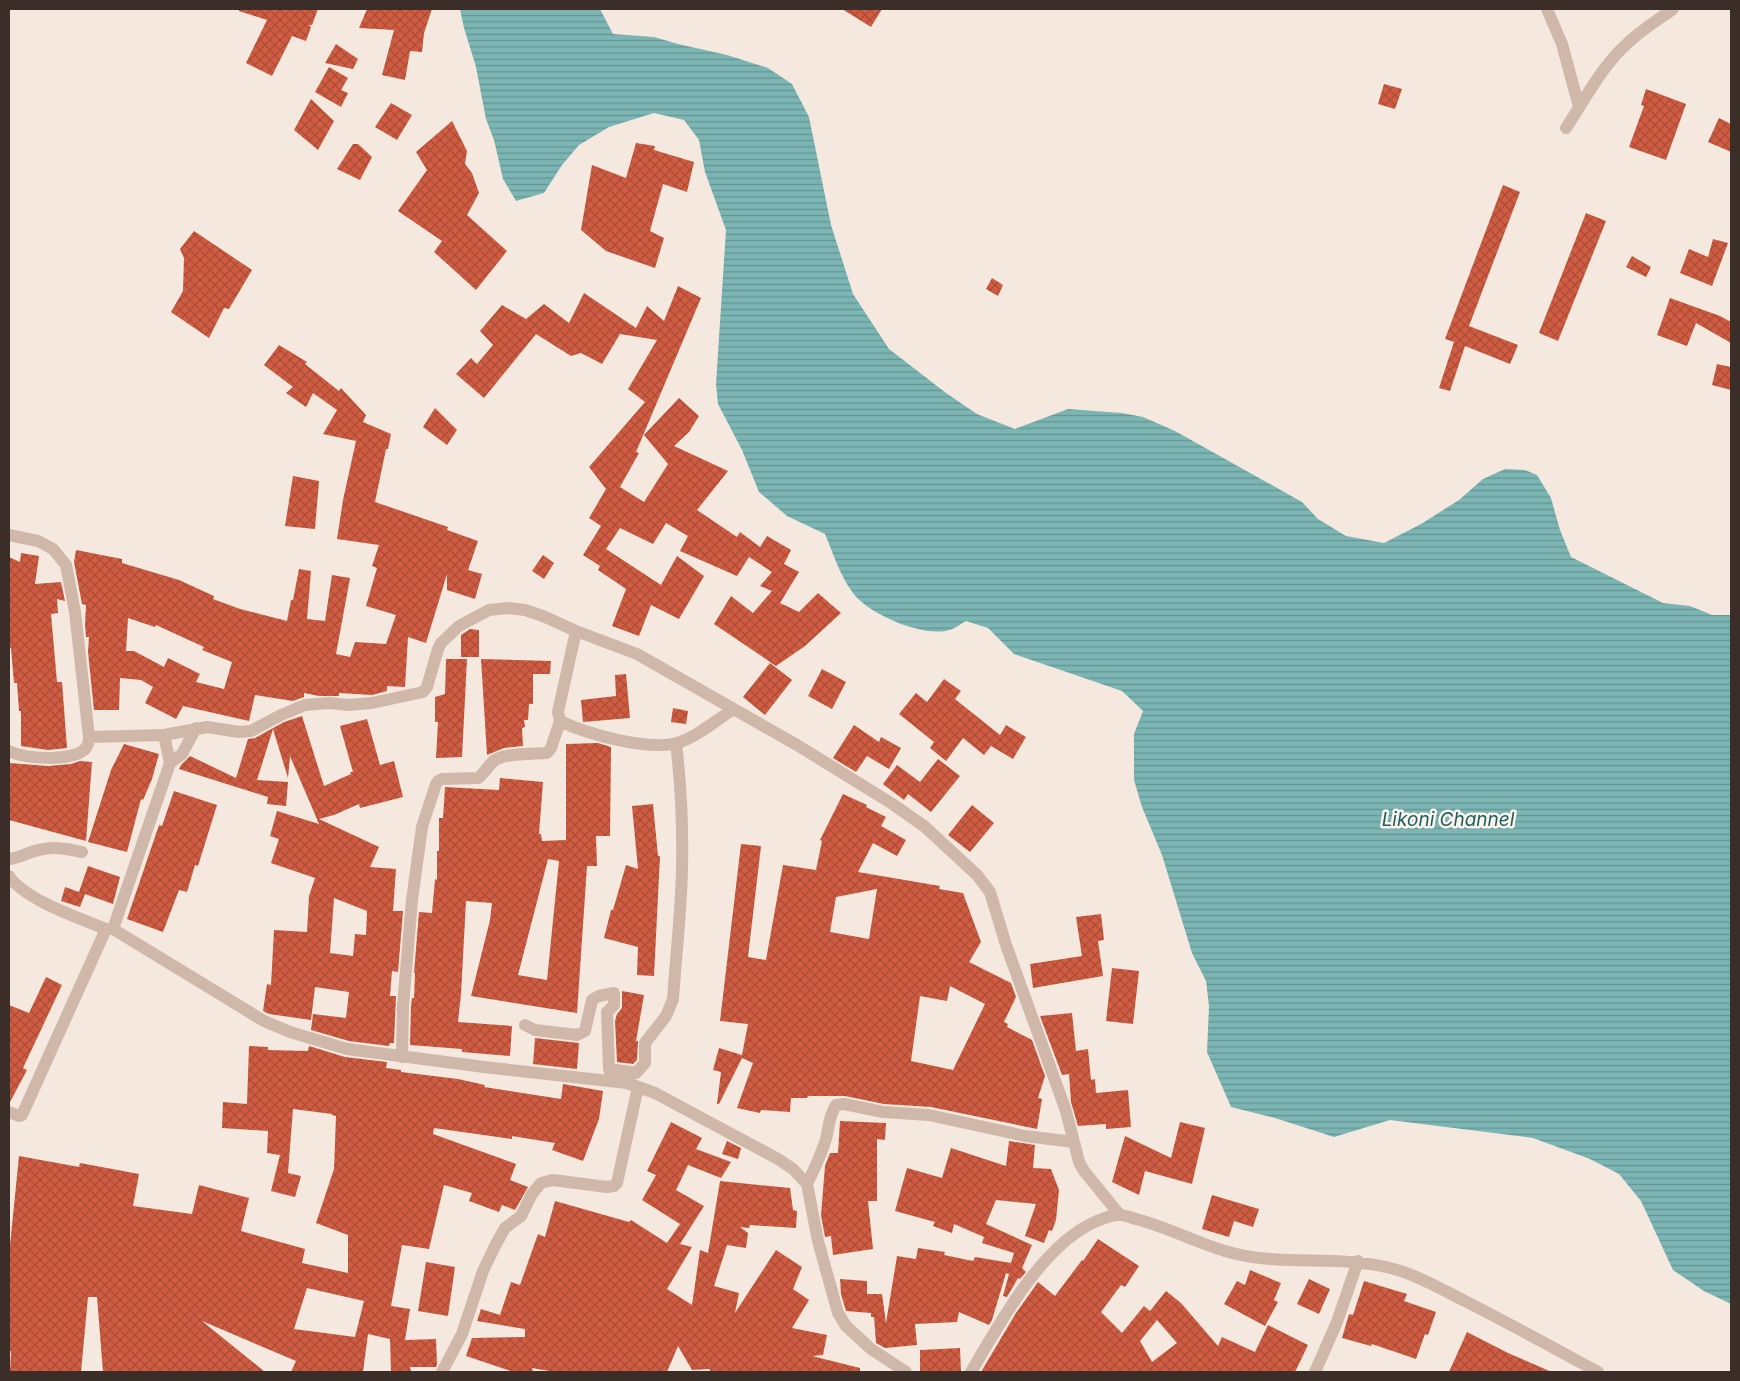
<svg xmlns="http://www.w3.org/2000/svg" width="1740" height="1381" font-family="Inter,sans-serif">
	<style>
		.water { fill: url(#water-rules) }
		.building { fill: url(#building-cross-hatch); fill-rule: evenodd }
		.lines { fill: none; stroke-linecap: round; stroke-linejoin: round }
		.minor { stroke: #cfb8a9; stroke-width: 12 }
		.labels { text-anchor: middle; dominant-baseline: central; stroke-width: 5; stroke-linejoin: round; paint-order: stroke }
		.water-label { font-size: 19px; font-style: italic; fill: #1a6161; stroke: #fcf4ec }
	</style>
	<defs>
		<pattern id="water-rules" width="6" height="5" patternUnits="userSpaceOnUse" patternTransform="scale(1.25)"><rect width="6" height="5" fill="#7bb5b4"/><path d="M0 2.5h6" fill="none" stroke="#669492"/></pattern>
		<pattern id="building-cross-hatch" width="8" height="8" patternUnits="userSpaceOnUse" patternTransform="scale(1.25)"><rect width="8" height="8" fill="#d05c42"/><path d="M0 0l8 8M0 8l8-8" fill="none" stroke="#aa4c37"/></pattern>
	</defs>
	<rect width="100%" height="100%" fill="#f5e9df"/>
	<path class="water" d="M460,9H600L613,34L654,37L678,44L727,55L768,68L792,84L809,117L831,225L853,294L889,349L946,393L977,414L1015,429L1068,409L1122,413L1143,417L1175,431L1302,502L1318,519L1346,536L1384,543L1421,524L1459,500L1483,479L1505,469L1525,470L1537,475L1551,498L1560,530L1571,557L1663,603L1690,606L1712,615H1731V1304L1704,1291L1673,1270L1641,1201L1619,1174L1590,1159L1533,1138L1390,1120L1334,1137L1275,1118L1231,1107L1207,1052L1209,1006L1206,981L1192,953L1162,855L1142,807L1134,780V734L1143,711L1122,691L1014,654L988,628L966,621C960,624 955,629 949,630C924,638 868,614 853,593C840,576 833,553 825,534L787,516L759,492L742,450L718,404L716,384L718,353L726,230L705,172L699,140L684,120L654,113L609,127L579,145L562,165L544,193L516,201L503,179L494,140L486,119L476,67L464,28Z"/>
	<path class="building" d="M239,9H318L312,25H309L311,27L306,41L292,36L272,76L246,63L267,20L239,11Z
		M367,9H432L424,33L422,52L410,51L405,80L382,75L394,30L359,28Z
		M842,9H882L871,27Z
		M336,44L358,59L353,69L325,63Z
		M329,67L348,78L341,90L348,93L341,107L315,92Z
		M1384,84L1402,89L1395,109L1378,104Z
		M1646,89L1686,104L1666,160L1629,147L1644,106L1641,105Z
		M311,99L334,121L318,150L294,130Z
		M391,103L412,115L397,140L375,127Z
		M1719,118L1731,124V152L1708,142Z
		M452,121L467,151L465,164L472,173L479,193L467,215L507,251L476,290L434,252L442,241L398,211L427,170L416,152Z
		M636,143L655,146L654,150L694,162L687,192L663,184L650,231L664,238L655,268L606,251L581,230L592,165L626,178Z
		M353,144H358L372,157L360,180L337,169Z
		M1503,185L1520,192L1469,326L1518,345L1510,364L1465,346L1450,391L1439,388L1454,342L1445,339Z
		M1586,213L1606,221L1558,341L1539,333Z
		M194,231L252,270L229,309L224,308L209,338L171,312L183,291L184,258L180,249Z
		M1713,239L1728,243L1712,286L1680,273L1689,249L1708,257Z
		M1632,256L1651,267L1646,277L1626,267Z
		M992,278L1003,285L998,296L986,289Z
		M678,286L701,298L636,452L639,453L620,487L644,502L668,464L644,435L679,398L699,416L689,432L674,446L728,471L697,510L737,537L740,532L760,547L767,536L791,550L784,564L799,572L780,603L799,612L818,593L841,613L805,646L776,666L714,624L731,596L753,613L772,591L760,586L772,572L749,557L737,576L680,551L688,536L666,523L653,544L620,528L606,549L661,585L677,556L704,576L679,619L651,605L639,636L612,626L626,589L598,570L600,566L583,555L601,526L589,518L606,489L589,467L645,402L628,389L657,340L620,334L602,364L581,353L571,356L536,334L484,398L456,374L471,358L477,364L493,345L480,331L502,305L526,319L544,304L569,323L584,293L636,328L647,306L664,321Z
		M1670,298L1720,316L1731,322V343L1696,323L1687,346L1657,335Z
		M279,345L307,362L305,364L339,391L341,388L366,415L363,422L391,434L388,449H386L375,502L448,527L447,530L478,541L468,570L482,574L475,599L447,590V574L426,643L408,637L405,687L387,686V691L372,695L339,693V696H319L304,693V697L293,701L255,695L249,721L183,706L176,719L145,703L153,687L141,680L120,678L119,710H94L88,652L89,637H86L85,625L86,605L82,604L74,562L76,550L122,559V563L179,580L214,596L213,599L240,609L287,621L291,600H293L299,569L311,571L307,619L325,621L332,575L350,578L336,654L350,657L355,642L386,644L396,615L366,606L377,568L372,566L379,545L337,539L343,500L356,441L323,434L337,410L313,393L306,407L286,393L293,387L264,365ZM128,618L155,627L156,625L204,647L202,650L232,662L224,689L196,682L200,674L168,658L164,667L134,651H126Z
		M1717,364L1731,367V390L1712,385Z
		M435,408L457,430L447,445L423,427Z
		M293,476L319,481L315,529L285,526Z
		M21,553L39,556L35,584L61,582L65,601L57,599L58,613L51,614L57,682H62L67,748L48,750L21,746V711H19L17,683H14L11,648H9V557L20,562Z
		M543,555L554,563L544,579L532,571Z
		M470,629L479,630V657H461V635Z
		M446,659H467L462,757L436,758L438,722H435V697L445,694Z
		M481,659L551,661L550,674H533V704H529L528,720H524L525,727L522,728L523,746L504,748L487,755Z
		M770,663L792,680L765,715L743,697Z
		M822,669L846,682L832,709L808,696Z
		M626,674L630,718L583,722L581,700L616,696L615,675Z
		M944,679L961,691L955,699L1000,735L1006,725L1026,737L1013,759L991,746L984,755L963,738L946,761L930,748L934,742L899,714L916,693L927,702Z
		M673,708L688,711L686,724L671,722Z
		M302,716L324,786L351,774L350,772H353L340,726L367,719L380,765L394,761L403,797L360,808L359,804L334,815L319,819L379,847L370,867L396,869L393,911H403L398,972L392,971L390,996H396L394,1043H390L389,1046L349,1041L311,1030L313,1014L346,1018L349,992L315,987L311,1020L269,1014L263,1011L267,984L271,985L274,930L307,932L309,896L315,878L271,863L279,839L270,836L277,811L319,824L290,756L288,778L273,729L257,780L288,782L286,806L267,804L268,797L179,769L181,765L190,756L236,778L248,739L255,738L284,722ZM334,898L367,911L366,935L355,934L353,956L330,953Z
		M854,725L879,742L881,737L901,748L889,769L867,756L856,772L833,758Z
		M598,743L611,747L610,836H596L597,866H587L577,1013L471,996L490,920L492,903L466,901L461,994L458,1022L512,1026L510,1056L462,1052V1049L410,1045L411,1006L412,998H414L415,973H414L419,912L432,913L435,879L437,880V851H439V818H443L445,787L499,790L500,778L543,782L539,834H541L542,841L566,840V744ZM548,859L559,861L547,980L518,975Z
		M124,744L159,754L152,779L143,800L141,799L127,852L88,842L111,770Z
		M938,759L960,776L931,812L908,794L904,800L883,784L897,765L920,782Z
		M80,761L92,762L86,841L9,820V763L48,766L71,764Z
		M174,791L217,805L198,866L195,865L187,892L179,890L163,932L127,919L159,825L162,826Z
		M843,794L867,805L866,807L886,817L881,826L906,840L897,856L873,843L858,872L940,886L939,889L963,893L981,942L969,962L1011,983L1016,997L1004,1022L1008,1024L1007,1027L1032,1040L1045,1076L1038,1098L1042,1099L1037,1129L931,1107L884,1104L845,1096H808L807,1098H791L790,1112L761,1110L760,1113L737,1108L753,1063L742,1058L719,1104H717L721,1072L713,1070L719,1048L742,1055L748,1024L720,1021L741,844L761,846L748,957L766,960L783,865L816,870L822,841L820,840ZM877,889L869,939L830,932L836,897ZM950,986L985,1004L953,1070L911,1061L920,996L947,1001Z
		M653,804L658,856H660L654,976L637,975L638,947L604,938L611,910H613L626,865L638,869L632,806Z
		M972,805L994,823L970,852L948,835Z
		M88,866L120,877L113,904L85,894L80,907L61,901L65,887L79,892Z
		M1101,914L1104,940L1098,941L1103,976L1033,988L1030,964L1082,956L1076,917Z
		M1112,968L1139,971L1133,1024L1106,1021Z
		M46,977L62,985L23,1068L27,1070L9,1104V1005L29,1013Z
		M622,991L644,995L636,1041H638L637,1060L633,1064L617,1062L615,1021L617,1014L622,1008Z
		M1072,1013L1076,1051L1088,1049L1091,1080L1095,1079L1096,1093L1128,1090L1131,1127L1106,1129V1124L1078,1126L1071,1102L1069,1074L1062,1075L1040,1016Z
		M535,1038L579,1043L577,1069L533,1064Z
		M249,1046L268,1047V1050L308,1051L309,1046L345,1057L387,1062L386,1068L401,1070V1072L458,1079L485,1085L484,1087L561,1099L563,1084L603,1091L599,1119L583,1161L552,1150L555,1143L512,1136V1139L434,1128L433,1134L516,1164L510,1180L528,1187L515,1210L502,1205L499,1212L469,1201L472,1193L444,1185L429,1249L402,1245L391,1306L410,1309L405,1340L436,1339L437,1364L436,1367H410L411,1372H391L390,1339L368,1334L363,1372H291L296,1361L202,1321L265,1372H103L97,1297H88L81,1372H10L11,1351H9V1255L19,1156L79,1167L80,1163L139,1174L133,1206L192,1214L199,1185L249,1198L241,1231L305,1249L302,1263L348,1273V1235L316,1223L334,1169L336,1116L332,1115V1114L293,1109L288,1173L301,1176L295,1197L271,1191L280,1155L267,1153L268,1131L222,1128L223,1102L247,1104ZM307,1288L364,1301L355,1337L294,1329Z
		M840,1121L886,1123L885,1140L877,1139V1201H868L873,1249L833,1255L831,1236L825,1237L821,1215L825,1166L830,1153H838Z
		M671,1122L702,1138L696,1149L731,1162L721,1178L688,1165L676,1190L704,1206L680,1244L692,1247L667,1289L692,1305L700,1250L708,1253L720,1181L790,1188L793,1210L797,1211L796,1228L750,1225L749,1228L740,1227L748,1233L746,1248L727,1245L714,1286L739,1293L735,1313L776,1250L802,1267L793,1289L809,1300L792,1328L827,1335L823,1355L812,1356L860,1368V1372H710V1369L692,1370L678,1346L667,1372H555L532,1368L533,1372H514L466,1356L472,1338L525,1337V1329L477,1321L481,1309L500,1315L511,1282L520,1285L538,1234L545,1237L555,1201L629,1222L631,1220L667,1243L680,1224L642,1200L656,1175L647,1171Z
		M1180,1122L1205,1128L1192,1184L1145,1171L1139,1195L1112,1182L1125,1136L1171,1158Z
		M727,1141L741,1148L738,1159L722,1154Z
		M1009,1141L1035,1145L1033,1168L1051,1169L1059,1190L1056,1220L1052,1231L1049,1230L1044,1243L1025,1236L1036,1204L996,1200L986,1224L1032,1245L1022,1268L1026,1272L1020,1279L1018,1278L1007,1297L1003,1296L1009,1274L1006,1273L992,1320L989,1325L959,1312L957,1322L915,1324L917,1345L885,1348L876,1343L874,1317H871V1313L846,1311L841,1294L840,1279L867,1281V1294H882L886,1323L897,1256L916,1259L918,1248L945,1252L944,1255L973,1261L975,1257L1011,1263L1014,1253L982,1243L984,1237L954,1224L952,1233L933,1226L935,1222L895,1211L907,1168L942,1178L951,1148L1006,1166Z
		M1212,1195L1259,1209L1253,1227L1234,1221L1229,1237L1202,1229Z
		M1098,1239L1139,1266L1125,1287L1121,1285L1101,1312L1122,1333L1144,1306L1150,1311L1166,1291L1181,1303L1218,1346L1222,1337L1255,1352L1268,1325L1308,1345L1295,1372H981L1016,1313L1038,1282L1055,1296L1082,1260L1083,1261ZM1157,1320L1177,1343L1152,1362L1140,1341Z
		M426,1262L455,1267L448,1316L418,1311Z
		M1250,1270L1281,1283L1274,1300L1278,1302L1265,1326L1224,1304L1237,1281L1245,1285Z
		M1309,1279L1330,1289L1319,1314L1297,1304Z
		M1364,1281L1407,1294L1404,1301L1436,1312L1428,1335L1425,1334L1416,1359L1372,1344L1371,1346L1342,1338L1349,1314L1353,1315Z
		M1467,1332L1508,1353L1552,1372H1449Z
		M960,1348L961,1372H920V1350Z"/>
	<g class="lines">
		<path class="minor" d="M1547,9L1562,44L1579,107
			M1566,128C1586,98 1602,65 1630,41C1643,29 1659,19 1673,9
			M9,535L38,541L53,549L66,565L75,612L89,737
			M576,631L558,712L560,721C587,734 647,751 677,743C697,737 716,720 734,709
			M164,735L170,763L113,929L264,1021L290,1032L347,1049L484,1067L627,1083L655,1093L778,1159L793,1169L807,1184L818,1241L838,1313L846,1326L871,1349L906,1372
			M9,751C25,759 71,762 85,749C88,746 89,741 89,737L164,735L207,727L239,732L251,731L281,715L305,705L329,703L348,705L372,703L423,692L427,687L438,649L441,643L459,626L489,610L508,608L525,610L543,616L576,631L637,654L797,745L891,803L924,826L977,875L990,892L1006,945L1065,1108L1074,1142
			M170,763L182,754L196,728
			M9,859C20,858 28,852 39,850C54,846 67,849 82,852
			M9,876C25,900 79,918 106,929H113
			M525,1025L535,1030L577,1035L585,1031L592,1000L599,996L614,993V1005L607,1012L609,1069L612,1076
			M402,1057L403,1006L412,900L422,827L436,784L438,781L442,779L478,778C485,773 488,765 495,760C506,753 533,754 547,753L551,748L560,721
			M609,1069L636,1073L645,1063V1043L666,1016L673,999C676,956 681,913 682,869C683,827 681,785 676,743
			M9,1112L19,1116L22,1115L106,929
			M807,1184C814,1170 821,1155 826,1139C829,1127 829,1115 836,1105L844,1104L883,1112L929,1115L1025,1136L1074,1142L1079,1162L1084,1171L1119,1214
			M442,1372L462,1334L483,1271L495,1246L505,1228L521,1216L532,1194L541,1183L553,1180L607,1187L614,1186L617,1183L638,1087
			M971,1372C1000,1323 1042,1244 1097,1221C1102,1219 1112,1215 1118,1215C1123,1214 1131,1218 1136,1219C1167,1227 1195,1242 1225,1251C1277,1267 1333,1255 1386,1267C1414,1273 1439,1288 1465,1301C1510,1324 1554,1348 1598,1372
			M1315,1372L1337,1322L1358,1261"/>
	</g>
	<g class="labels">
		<g class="water-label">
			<text x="1448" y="819">Likoni Channel</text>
		</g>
	</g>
	<rect width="1740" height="1381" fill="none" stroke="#3b2e29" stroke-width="20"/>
</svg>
